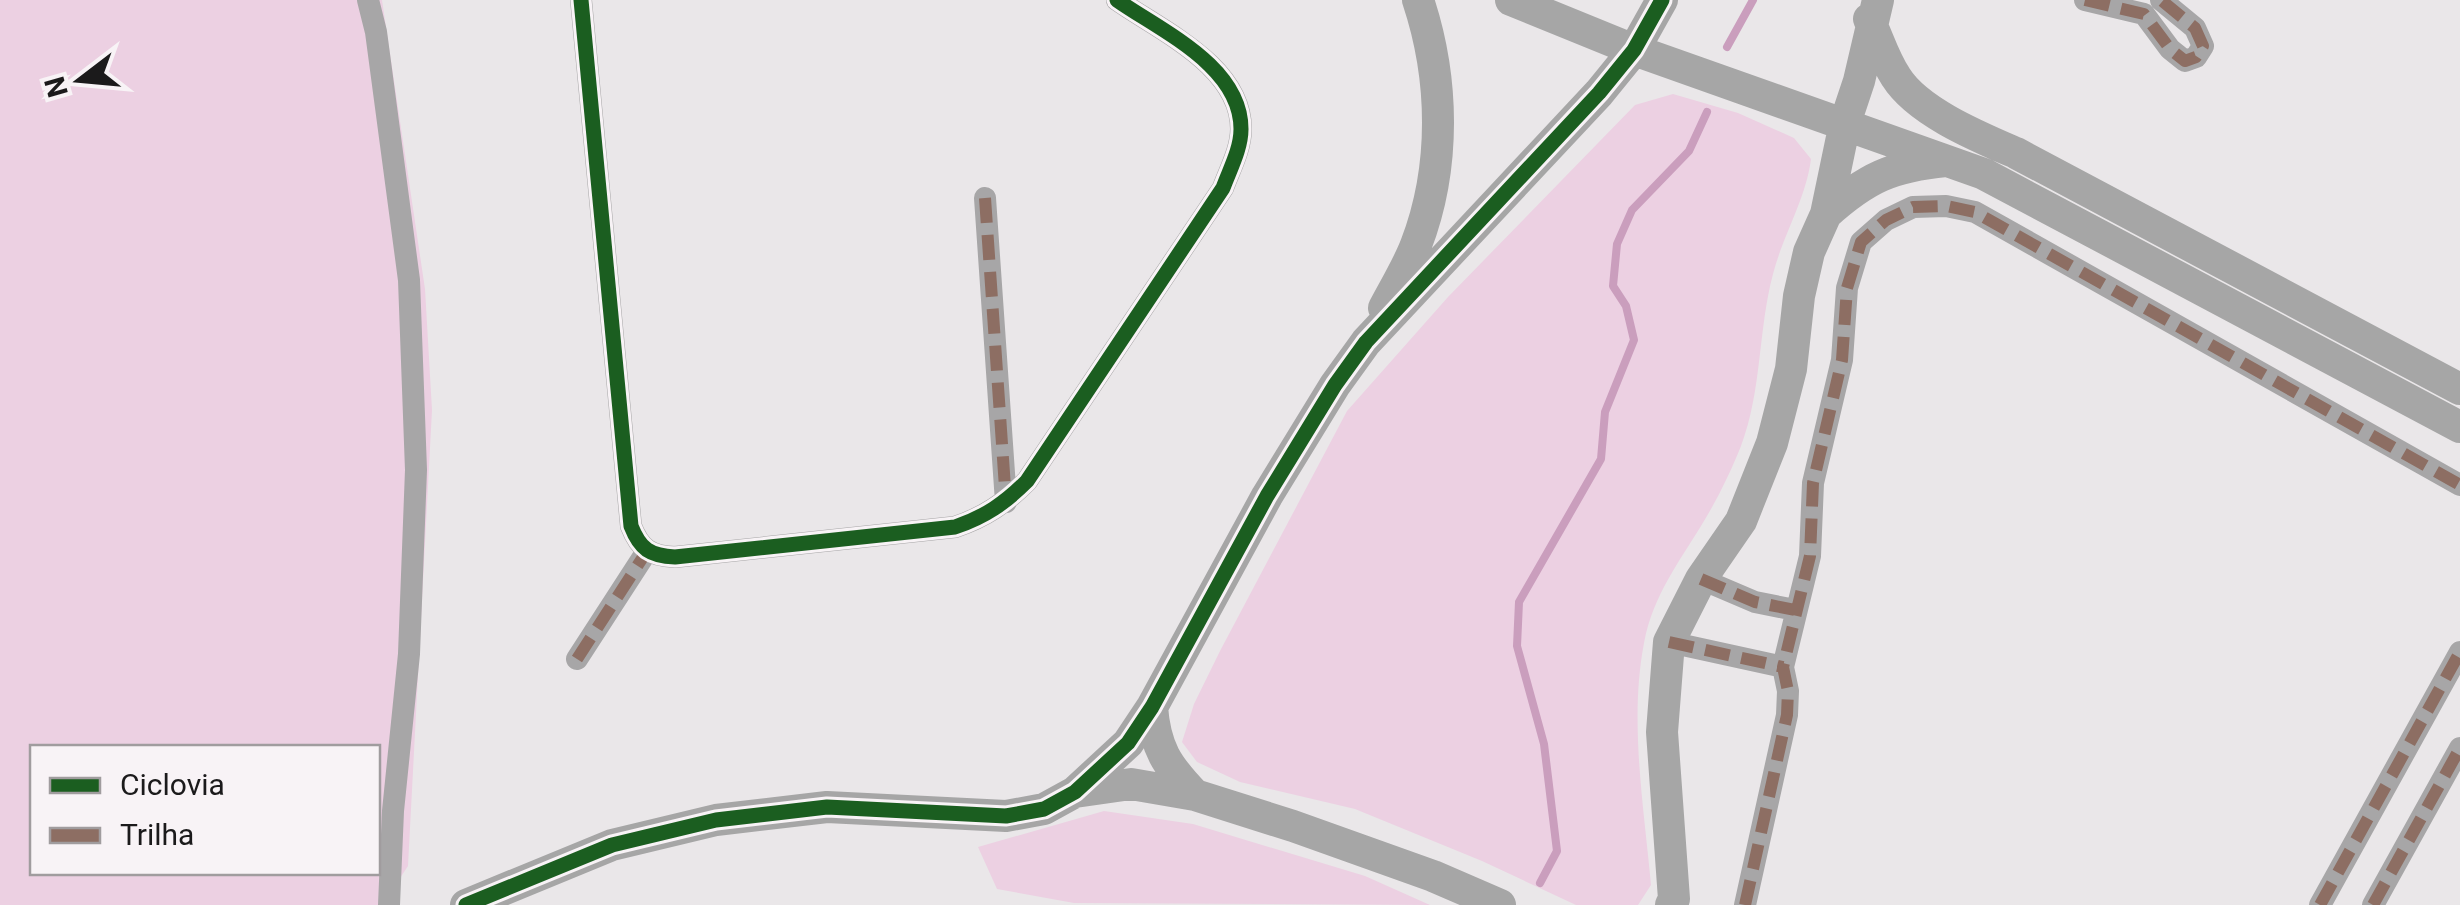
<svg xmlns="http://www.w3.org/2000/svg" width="2460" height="905" font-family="Roboto,sans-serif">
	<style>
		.green { fill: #ecd0e2; fill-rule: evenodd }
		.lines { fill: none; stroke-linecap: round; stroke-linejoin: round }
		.stream { stroke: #ca9ebd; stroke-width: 8 }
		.street { stroke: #a7a6a7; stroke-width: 22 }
		.secondary { stroke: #a6a6a6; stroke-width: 32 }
		.quiet { stroke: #8d6e63; stroke-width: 12; stroke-dasharray: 25 12; stroke-linecap: butt }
		.cycleway-casing { stroke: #f8f3f6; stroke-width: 21 }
		.cycleway { stroke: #1b5e20; stroke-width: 15 }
	</style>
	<rect width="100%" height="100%" fill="#eae7e9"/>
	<path class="green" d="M0,0H382L425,289L432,410L408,866L382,905H0ZM32,748H378V872H32Z
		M1673,94L1738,113L1794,138L1811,159C1806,199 1783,235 1773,274C1758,330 1762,391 1741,446C1731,471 1718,498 1704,521C1680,561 1653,595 1644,643C1629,721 1644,807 1651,885L1638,905H1576L1482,861L1355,809L1240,782L1197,762L1182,742L1194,704L1220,651L1347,411L1448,297L1635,105Z
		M1104,811L1193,824L1365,876L1430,905L1074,903L997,889L978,847Z"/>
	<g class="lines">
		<path class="stream" d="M1727,47L1753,0
			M1540,883L1557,851L1544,744L1517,646L1519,602L1601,459L1605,412L1634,340L1626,306L1613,286L1617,244L1632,210L1689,151L1707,112"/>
		<path class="street" d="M368,0L376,32L409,280L416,470L409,654L393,811L389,905
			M581,0L631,526C640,549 650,556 675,557L955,527C985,517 1005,503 1027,481L1223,188C1230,169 1241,149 1241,129C1241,66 1161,31 1117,0
			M2085,0L2144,14L2170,49L2185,61L2196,57L2203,46L2195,28L2161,0
			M985,198L1006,502
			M1701,579L1755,602L1795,610
			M1669,642L1783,667
			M577,659L647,551
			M1745,905L1787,715L1788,691L1783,667L1810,556L1813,483L1842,360L1847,288L1861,242L1886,220L1913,207L1946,206L1975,212L2460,485
			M2320,905L2460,652
			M2373,905L2460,748"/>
		<path class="secondary" d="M1511,0L1634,50L1984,174L2460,427
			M1869,19C1878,38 1884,59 1896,77C1918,112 1979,137 2016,153L2460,389
			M1826,214C1866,178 1892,166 1946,161
			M1384,308C1395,287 1408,266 1416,245C1446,167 1444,78 1418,0
			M1152,707C1155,748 1167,766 1195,795
			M1075,792L1131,784L1195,795L1293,826L1433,876L1500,905
			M466,905L612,845L716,820L827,807L1006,816L1044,809L1075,792L1128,743L1152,707L1267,496L1335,385L1366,342L1599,93L1634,50L1662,0
			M1671,905L1674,899L1662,732L1669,642L1701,579L1741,521L1772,443L1791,369L1799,296L1809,252L1826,214L1845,123L1859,81L1878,0"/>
		<path class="quiet" d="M2085,0L2144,14L2170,49L2185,61L2196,57L2203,46L2195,28L2161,0
			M985,198L1006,502
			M1701,579L1755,602L1795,610
			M1669,642L1783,667
			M577,659L647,551
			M1745,905L1787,715L1788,691L1783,667L1810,556L1813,483L1842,360L1847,288L1861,242L1886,220L1913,207L1946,206L1975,212L2460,485
			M2320,905L2460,652
			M2373,905L2460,748"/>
		<g class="cycleway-casing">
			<path id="cycleway" d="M581,0L631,526C640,549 650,556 675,557L955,527C985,517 1005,503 1027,481L1223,188C1230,169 1241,149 1241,129C1241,66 1161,31 1117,0
				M466,905L612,845L716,820L827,807L1006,816L1044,809L1075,792L1128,743L1152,707L1267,496L1335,385L1366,342L1599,93L1634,50L1662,0"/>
		</g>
		<use href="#cycleway" class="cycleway"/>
	</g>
	<rect x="30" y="745" width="350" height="130" fill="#f8f3f6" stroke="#a09c9e" stroke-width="2.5"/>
	<rect x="50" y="778" width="50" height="15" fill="#1b5e20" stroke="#a09c9e" stroke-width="2.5"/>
	<text x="120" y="795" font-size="30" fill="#1b1a1b">Ciclovia</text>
	<rect x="50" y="828" width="50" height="15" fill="#8d6e63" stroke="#a09c9e" stroke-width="2.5"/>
	<text x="120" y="845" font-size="30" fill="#1b1a1b">Trilha</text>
	<g transform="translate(80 80) rotate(254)" stroke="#f8f3f6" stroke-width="8" paint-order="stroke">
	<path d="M0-8L18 38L0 25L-18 38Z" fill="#1b1a1b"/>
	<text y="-15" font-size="28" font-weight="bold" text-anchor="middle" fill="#1b1a1b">N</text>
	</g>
</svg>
